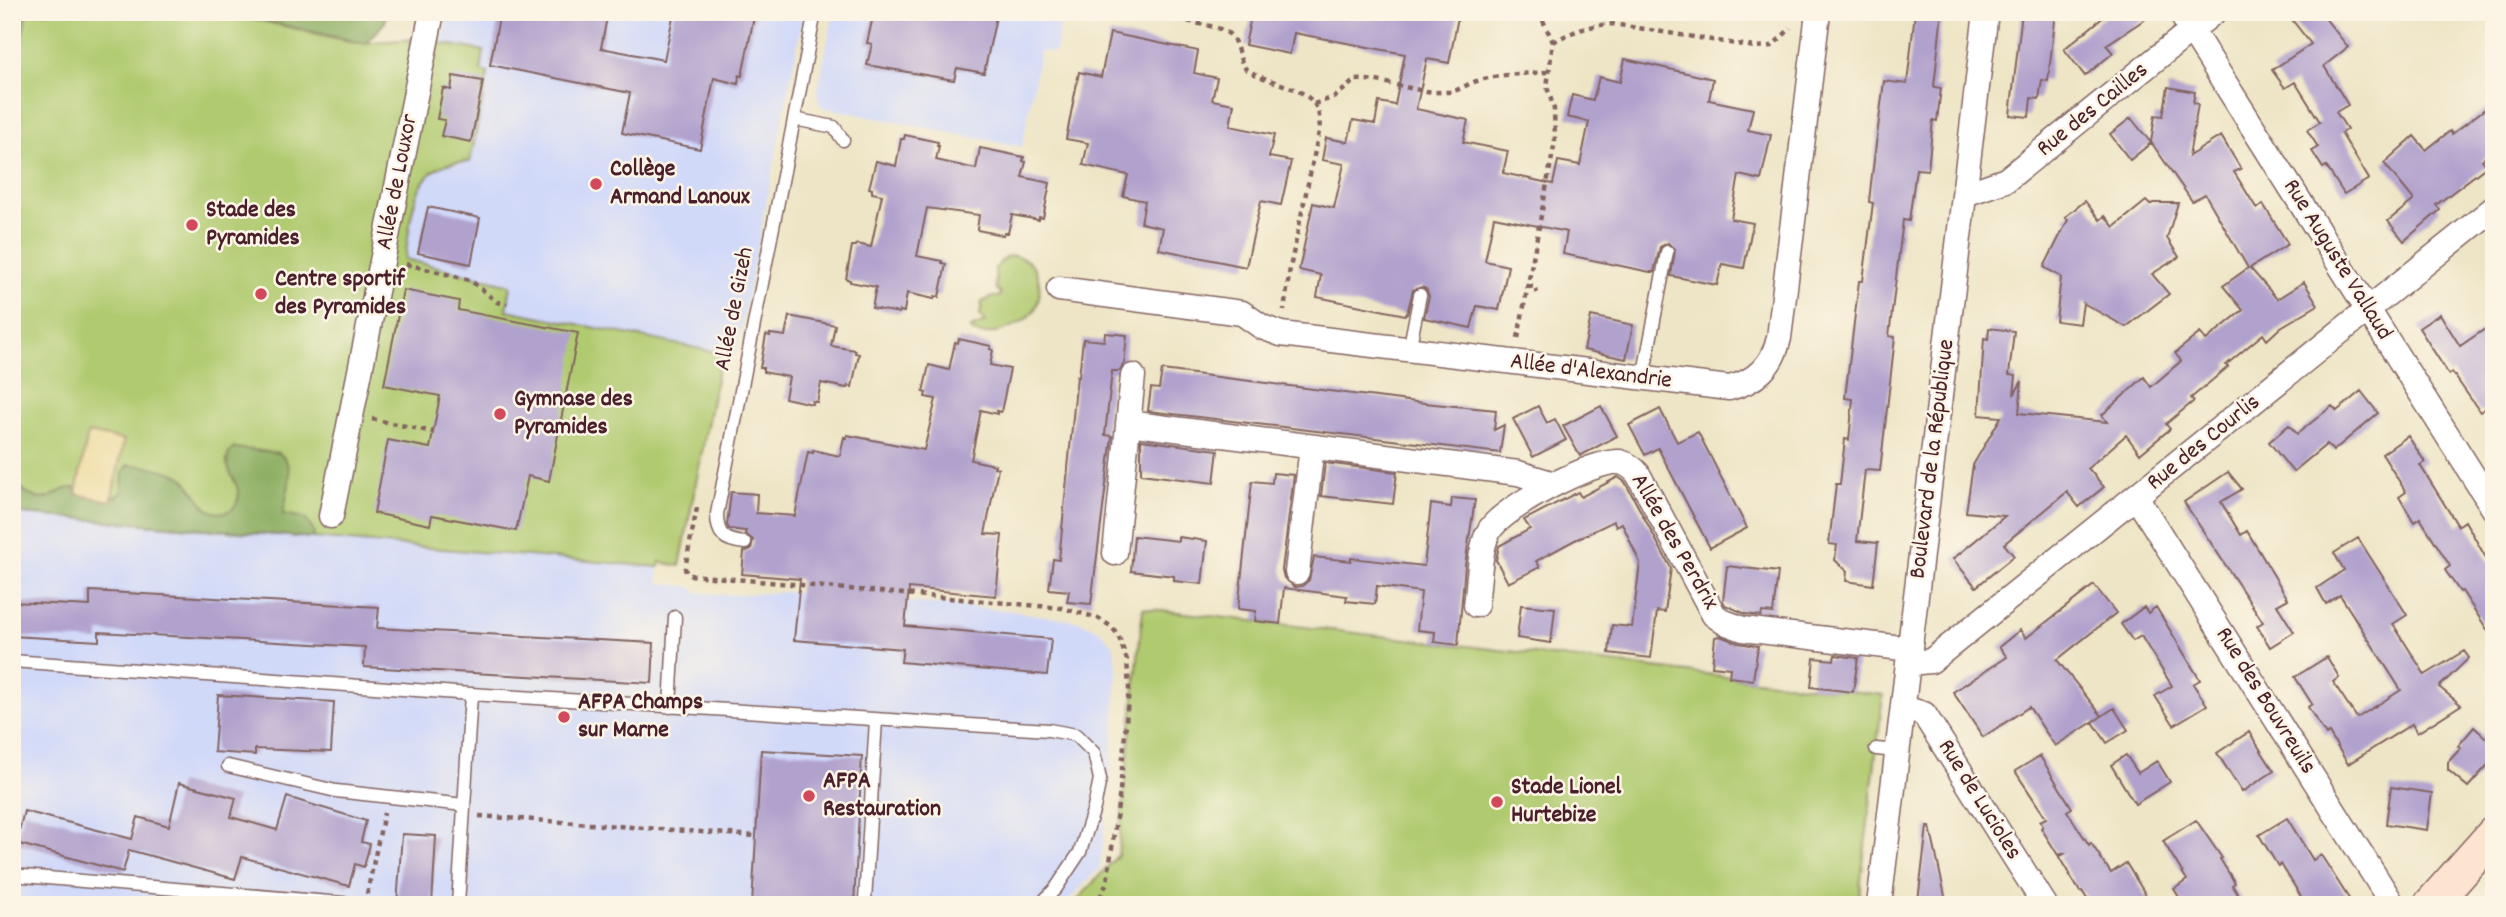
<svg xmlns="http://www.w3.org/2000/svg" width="2506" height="917" font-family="Dekko,sans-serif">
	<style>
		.built { fill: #d1d9f9 }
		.green { fill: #b0ca6f; stroke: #7d744d; stroke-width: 2 }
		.forest { fill: #8cae62; stroke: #6b6646; stroke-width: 2 }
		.sand { fill: #eeda9e; stroke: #9c7c64; stroke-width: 2 }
		.building { fill: #b1a1cd }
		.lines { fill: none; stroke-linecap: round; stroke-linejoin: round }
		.lane-casing { stroke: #836461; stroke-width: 15 }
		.street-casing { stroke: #836461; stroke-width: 27 }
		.secondary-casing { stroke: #836461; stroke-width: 38 }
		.path { stroke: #836461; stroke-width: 4.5; stroke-dasharray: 5 5; stroke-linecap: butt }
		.lane { stroke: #fff; stroke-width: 12 }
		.street { stroke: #fff; stroke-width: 24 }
		.secondary { stroke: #fde4d1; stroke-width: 35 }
		.poi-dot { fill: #d1495b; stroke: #fcf5e5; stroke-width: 2.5 }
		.labels { text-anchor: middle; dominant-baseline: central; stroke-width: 5; stroke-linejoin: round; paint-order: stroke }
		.street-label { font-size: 24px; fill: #4a1f2b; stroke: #fcf5e5 }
		.poi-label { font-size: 24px; font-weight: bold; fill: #4a1f2b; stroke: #fcf5e5; text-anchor: start }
	</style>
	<rect width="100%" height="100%" fill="#fcf5e5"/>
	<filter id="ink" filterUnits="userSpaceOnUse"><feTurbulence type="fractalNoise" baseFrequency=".0143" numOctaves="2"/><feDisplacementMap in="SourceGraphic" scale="14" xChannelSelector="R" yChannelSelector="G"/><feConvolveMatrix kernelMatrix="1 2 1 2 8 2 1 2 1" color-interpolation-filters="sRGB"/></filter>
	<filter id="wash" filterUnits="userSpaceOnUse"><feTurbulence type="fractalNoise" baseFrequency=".00686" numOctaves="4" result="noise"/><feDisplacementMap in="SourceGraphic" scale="28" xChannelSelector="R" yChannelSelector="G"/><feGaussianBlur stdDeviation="1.57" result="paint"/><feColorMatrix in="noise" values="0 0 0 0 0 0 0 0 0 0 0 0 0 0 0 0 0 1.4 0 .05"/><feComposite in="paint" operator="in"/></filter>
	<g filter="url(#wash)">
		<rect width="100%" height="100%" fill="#eee5c6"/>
		<path class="built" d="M448,12H804L736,355L506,310L405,259L415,200L424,180L444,165L470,162L487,73L481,72L484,51L442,44Z
			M834,12H1062L1055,53L1040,51L1022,147L821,107L817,95Z
			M12,513L659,567L658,583L687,586L700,593L728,595L787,592L1005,610L1082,622L1100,631L1113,645L1117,667L1112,767L1100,868L1064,905H12Z"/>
		<path class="green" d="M12,12H223L356,43L419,39L484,51L481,71L488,73L470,162C411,158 412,215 405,259L511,285L507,310L721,353L680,566L660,562L659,567L12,513Z
			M1014,256C1019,257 1025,258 1029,262C1041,271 1042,297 1035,309C1026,325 987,340 971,331V328L986,322L980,316L982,302L993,297H999L1001,293L996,288L995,269L1005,257Z
			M1143,608L1883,695L1858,905H1073L1118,855Z"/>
		<path class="forest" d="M12,12H27L12,87Z
			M226,12H325C346,16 365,12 386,12L385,22L366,44Z
			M234,448L279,453C298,467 286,494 283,514L305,518L314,532L313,538L12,513V479C25,492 37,506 55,494C61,491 64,488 71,488C86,487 100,496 116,497L122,492L123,473L128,465C141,465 172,470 182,477C196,487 202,518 225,512C231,511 235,507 237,502C246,483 213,465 234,448Z"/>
		<path class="sand" d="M88,433L124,440L111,501L76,494Z"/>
		<g id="blocks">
			<path class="building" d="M500,12H608L601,48L664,60L674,12H755L742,76L739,75L738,84L714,78L700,149L622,133L630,93L490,65Z
				M874,12H997L984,73L957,68L954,80L867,65L872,44L867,43Z
				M1252,12H1459L1449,63L1427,59L1416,109L1468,120L1463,142L1508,151L1503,173L1553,184L1558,161L1580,165L1589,122L1567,117L1572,95L1593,100L1599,77L1620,82L1625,59L1713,79L1709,100L1753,109L1748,130L1771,135L1761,180L1739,175L1731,219L1753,223L1744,268L1722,264L1717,285L1671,276L1675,250L1668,243L1660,247L1654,272H1650L1563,254L1567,232L1494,217L1485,261L1508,266L1499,310L1477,306L1471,328L1424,318L1429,296L1426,289L1422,287L1413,290L1407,314L1405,315L1317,297L1321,275L1299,270L1313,203L1334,208L1344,164L1322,160L1326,138L1348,142L1353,120L1375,124L1379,102L1395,105L1405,54L1294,33L1290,54L1245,45Z
				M1915,12H1942L1934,87L1941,88L1937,121L1933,120L1928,170L1916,169L1909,221L1903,220L1889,336L1895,337L1880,471L1865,470L1857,541L1878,543L1873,585L1846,581L1847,571L1835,560L1837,545L1829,544L1836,484H1840L1845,439L1849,440L1853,399L1845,398L1859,281H1863L1873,203L1869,202L1871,183L1884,81L1907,84Z
				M2022,12H2056L2048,81L2042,80L2039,99L2031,98L2029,117L2010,115Z
				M2110,12H2156L2106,45L2113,53L2085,76L2064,49Z
				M2286,12H2320L2348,47L2324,66L2348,105L2336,112L2347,129L2341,133L2369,179L2344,194L2326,166L2323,168L2312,151L2318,147L2307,130L2320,122L2295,82L2285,88L2272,70L2311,44Z
				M1110,33L1198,51L1194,73L1217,78L1212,100L1234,104L1230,126L1274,135L1269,157L1291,161L1281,205L1261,201L1246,267L1159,249L1163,228L1141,223L1145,201L1123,196L1128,175L1083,165L1088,143L1066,139L1079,72L1101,77Z
				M453,76L483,81L471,142L441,136L445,120L437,119L443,88L451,90Z
				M2168,87L2195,92L2193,103L2198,104L2189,156L2221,136L2241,169L2234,172L2257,209L2263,204L2288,244L2250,268L2277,299L2304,282L2318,305L2281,327L2267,340L2263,334L2226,365L2228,367L2191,398L2194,401L2166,424L2170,429L2140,454L2126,435L2088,468L2104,487L2079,507L2067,492L2004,544L2014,556L1976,587L1953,559L2005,516L1966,512L1973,465L2001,417L1979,415L1984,338L1988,339L1989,328L2014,331L2009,375L2016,376L2014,395L2022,381L2019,413L2107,422L2102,415L2144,377L2151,387L2181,361L2175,353L2200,333L2206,340L2243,310L2223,286L2248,268L2205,194L2192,201L2151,142L2155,115L2163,116Z
				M2494,102V150L2482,160L2487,166L2436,205L2440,210L2404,241L2388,221L2414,200L2384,163L2414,136L2426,150L2450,131L2452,134Z
				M2131,118L2151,143L2130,160L2110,134Z
				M905,135L938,142L937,146H939L936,160L976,169L980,148L1024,157L1023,161L1026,162L1022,177L1050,183L1043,218L1039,217V220L1012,215L1008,233H1004L1003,235L977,230L979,215L927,208L917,256L942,261V263L946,264L939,297L935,296L934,299L907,293L904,312L900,311L899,313L872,308L876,287L850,282V280L846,279L852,246H856L857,244L871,247L882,195L872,193V189L869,188L876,161L896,166L901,139H904Z
				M2085,201L2100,220L2105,216L2114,227L2146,201L2150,205L2153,203H2178L2167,238L2179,257L2152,274L2169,294L2126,327L2083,303L2080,324L2056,321L2061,277L2044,267L2068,220L2065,217Z
				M428,207L480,218L471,264L418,253Z
				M403,290L459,301L458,310L578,333L549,481L528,476L516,531L432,515L430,525L374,513L388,440L430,448L440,396L384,385Z
				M2440,314L2460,346L2494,323V403L2480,412L2452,372L2449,375L2419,328Z
				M789,316L835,325L831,346L855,350V353L859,354L852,387L848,386L847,388L821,383L817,402L812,401V404L785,398L789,377L763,372V368H760L766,335L770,336V334L785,336Z
				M1591,316L1633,325L1626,359L1584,350Z
				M1105,333L1127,335L1124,364L1119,371H1112L1105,435L1112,436L1091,604L1067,602L1069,591L1049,589L1053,559L1059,560L1077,376L1079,377L1083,339L1104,341Z
				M959,339L991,346L990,349L993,350L990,365L1010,369L1001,412L997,411V414L981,410L971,460L995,465L994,467L998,468L985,534L1002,535L996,596L909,588L905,626L1051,639L1047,675L901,662L903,649L794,640L800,579L742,574L744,552L751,549L753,540L745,534L746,531L729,529L727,525L731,492L757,494L756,513L795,516L808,452L813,453V450L840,456L844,437L846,438L847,435L924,450L936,399L925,397L926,393L923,392L929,365L949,370L955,342L958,343Z
				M1162,370L1424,403L1496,410L1494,430L1504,425L1500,453L1148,411L1151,388L1159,389Z
				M2361,391L2378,413L2333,451L2327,444L2293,472L2269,442L2289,425L2297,434L2332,406L2337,411Z
				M1538,406L1547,423L1555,419L1566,440L1533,457L1513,419Z
				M1601,406L1617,436L1580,456L1563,426Z
				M1660,409L1677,442L1698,432L1747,528L1710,548L1658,448L1645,455L1629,425Z
				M2408,436L2425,462L2420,465L2458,526L2465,521L2494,572V640L2462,591L2460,592L2445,570L2450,566L2420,518L2414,522L2399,497L2406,492L2382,454Z
				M1141,440L1218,450L1214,483L1141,474Z
				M1325,463L1397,472L1393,504L1321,496Z
				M2228,472L2242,489L2221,502L2241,535L2247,531L2288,599L2277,605L2294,632L2270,647L2257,626L2263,622L2184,502Z
				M1273,473L1294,475L1282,570L1284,578L1295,587L1302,586L1309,580L1314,557L1351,561V558L1424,566L1431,504L1451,507L1452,498L1475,500L1465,565L1458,645L1434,642L1435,632L1417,630L1421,592L1377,586L1375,604L1346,601L1347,596L1284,588L1280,624L1255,621L1256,611L1238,609L1252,481L1272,483Z
				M1618,477L1625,482L1671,568L1665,612L1657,611L1651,658L1609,653L1612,625L1632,627L1640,563L1622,523L1616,526L1614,521L1573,541L1536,561L1540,567L1508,583L1496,560L1499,546L1530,529L1524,520L1578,492L1581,497Z
				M1134,536L1178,541V537L1207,541L1202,584L1174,581V576L1131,571Z
				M2358,538L2407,615L2393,624L2425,675L2464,651L2469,658L2439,687L2461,705L2417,733L2412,724L2348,764L2329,733L2326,735L2308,707L2312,704L2295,677L2327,657L2339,677L2333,682L2357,718L2401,690L2340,595L2326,604L2317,588L2344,570L2334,553Z
				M1727,566L1778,572L1773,613L1762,612L1761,616L1746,614L1725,605L1723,601Z
				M2094,585L2116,613L2057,660L2102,716L2055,746L2029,707L1983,737L1953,692L2007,657L1999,647L2020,630L2026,638Z
				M90,591L379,607L377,628L654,643L652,683L364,667L365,647L99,632V641L12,636V602L90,606Z
				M1521,605L1555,608L1551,643L1517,638Z
				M2144,607L2148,613L2156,607L2200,680L2193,684L2207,705L2174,725L2155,696L2172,686L2141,636L2133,641L2121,624Z
				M1720,636L1738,643L1758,646L1753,680L1729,677L1730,668L1712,666L1715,637Z
				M1835,655L1858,658L1853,692L1811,687L1814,658L1834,660Z
				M218,695L334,702L331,752L255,749V755L214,752Z
				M2114,708L2128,730L2107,743L2093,722Z
				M2474,727L2494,745V758L2468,787L2448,770V762L2461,748L2458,746Z
				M2249,732L2274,771L2242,792L2217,753Z
				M761,750L862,756L854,905H752Z
				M2126,755L2138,773L2157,761L2170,782L2135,804L2111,765Z
				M2040,756L2072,808L2067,811L2089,845L2091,843L2111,873L2126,863L2152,905H2091L2082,891L2080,892L2059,857L2066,853L2058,855L2041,828L2043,826L2040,821L2046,818L2015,771Z
				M179,783L236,798L231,817L277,830L287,797L366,821L361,842L370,844L364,867L355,864L349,886L242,857L235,879L129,850L123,872L16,843L24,811L132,839L138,817L169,826Z
				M2391,787L2432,793L2427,830L2386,824Z
				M2287,818L2313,860L2321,855L2353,905H2306L2281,864L2278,866L2259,835Z
				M2196,820L2222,858L2220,859L2235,883L2232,885L2245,905H2184L2174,889L2187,880L2163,841Z
				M1927,827H1930L1947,905L1918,901Z
				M402,834L436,836L432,905H397Z"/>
		</g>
	</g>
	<g filter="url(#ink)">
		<use href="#blocks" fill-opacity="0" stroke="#836461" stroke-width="2"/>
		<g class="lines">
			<g class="lane-casing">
				<path id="lane" d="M794,119L834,127L843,140
					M1409,350L1420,295
					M1643,378L1667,252
					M745,543C724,541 717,535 717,514L815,12
					M12,661L471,694L1049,730L1076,735L1094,753L1100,779L1094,808L1080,852L1056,888L1040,905
					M670,707L675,617
					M1876,749L1897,751
					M228,766L336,791L464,805
					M12,875L353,904
					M865,901L876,720
					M458,905L471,694"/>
			</g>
			<g class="street-casing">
				<path id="street" d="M2180,12L2494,509
					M1965,194L2006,180L2214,12
					M1059,289L1242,313L1262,327L1281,334L1729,388C1756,382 1773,365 1779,338L1818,12
					M1128,423L1518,473L1554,484
					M2137,498L2393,905
					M331,516L432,12
					M1115,553L1133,376
					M1297,572L1312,447
					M1476,605C1479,585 1479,548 1489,531C1502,508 1594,459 1620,462C1628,464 1633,468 1638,474L1714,615L1724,622L1743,629L1910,649
					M1908,663L1931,661L2494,208
					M1903,708L1924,714L2045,905
					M1879,905L1986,12"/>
			</g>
			<g class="secondary-casing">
				<path id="secondary" d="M2431,905L2494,834"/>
			</g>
			<path class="path" d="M1170,12C1189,27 1213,22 1229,34C1238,41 1238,60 1246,69C1276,89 1326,84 1319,132L1290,268L1284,311
				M1553,42C1573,31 1590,25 1613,24L1755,47L1772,46L1791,28
				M1314,104L1335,97L1355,80C1386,78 1415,94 1447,92C1458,92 1466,84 1477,81C1500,74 1523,74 1547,72
				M406,264L470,280L497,302L507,304
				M1528,286L1535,287L1537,293
				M1518,338L1555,141L1554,109L1547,87L1553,42L1539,12
				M372,419L433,432
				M697,508L685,568L686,572L690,575L1062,608L1098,618L1112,627L1118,635L1127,660L1129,688L1120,791L1107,883L1096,905
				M479,816L756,836
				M367,894L384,813"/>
			<use href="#lane" class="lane"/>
			<use href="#street" class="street"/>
			<use href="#secondary" class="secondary"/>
		</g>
	</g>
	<g class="poi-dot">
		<circle cx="596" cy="184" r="7"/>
		<circle cx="192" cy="225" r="7"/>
		<circle cx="261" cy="294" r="7"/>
		<circle cx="500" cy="414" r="7"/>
		<circle cx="564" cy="717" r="7"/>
		<circle cx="809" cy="796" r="7"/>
		<circle cx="1497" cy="802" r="7"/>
	</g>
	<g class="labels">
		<g class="street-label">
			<text transform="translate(2093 110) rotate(-39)">Rue des Cailles</text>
			<text transform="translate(398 182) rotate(-79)">Allée de Louxor</text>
			<text transform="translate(2337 260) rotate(58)">Rue Auguste Vallaud</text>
			<text transform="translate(735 309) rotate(-79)">Allée de Gizeh</text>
			<text transform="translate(1591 372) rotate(7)">Allée d'Alexandrie</text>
			<text transform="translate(2204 443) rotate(-39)">Rue des Courlis</text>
			<text transform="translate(1933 459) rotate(-83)">Boulevard de la République</text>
			<text transform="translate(1674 542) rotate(60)">Allée des Perdrix</text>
			<text transform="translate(2265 701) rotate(58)">Rue des Bouvreuils</text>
			<text transform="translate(1979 800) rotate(58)">Rue de Lucioles</text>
		</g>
		<g class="poi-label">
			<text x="610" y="170">Collège<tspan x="610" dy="28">Armand Lanoux</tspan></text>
			<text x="206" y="211">Stade des<tspan x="206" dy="28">Pyramides</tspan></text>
			<text x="275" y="280">Centre sportif<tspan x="275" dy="28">des Pyramides</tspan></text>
			<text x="514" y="400">Gymnase des<tspan x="514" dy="28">Pyramides</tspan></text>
			<text x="578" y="703">AFPA Champs<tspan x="578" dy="28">sur Marne</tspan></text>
			<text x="823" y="782">AFPA<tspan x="823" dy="28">Restauration</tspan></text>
			<text x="1511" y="788">Stade Lionel<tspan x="1511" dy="28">Hurtebize</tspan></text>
		</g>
	</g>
	<rect width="2506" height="917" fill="none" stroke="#fcf5e5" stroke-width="42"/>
</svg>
